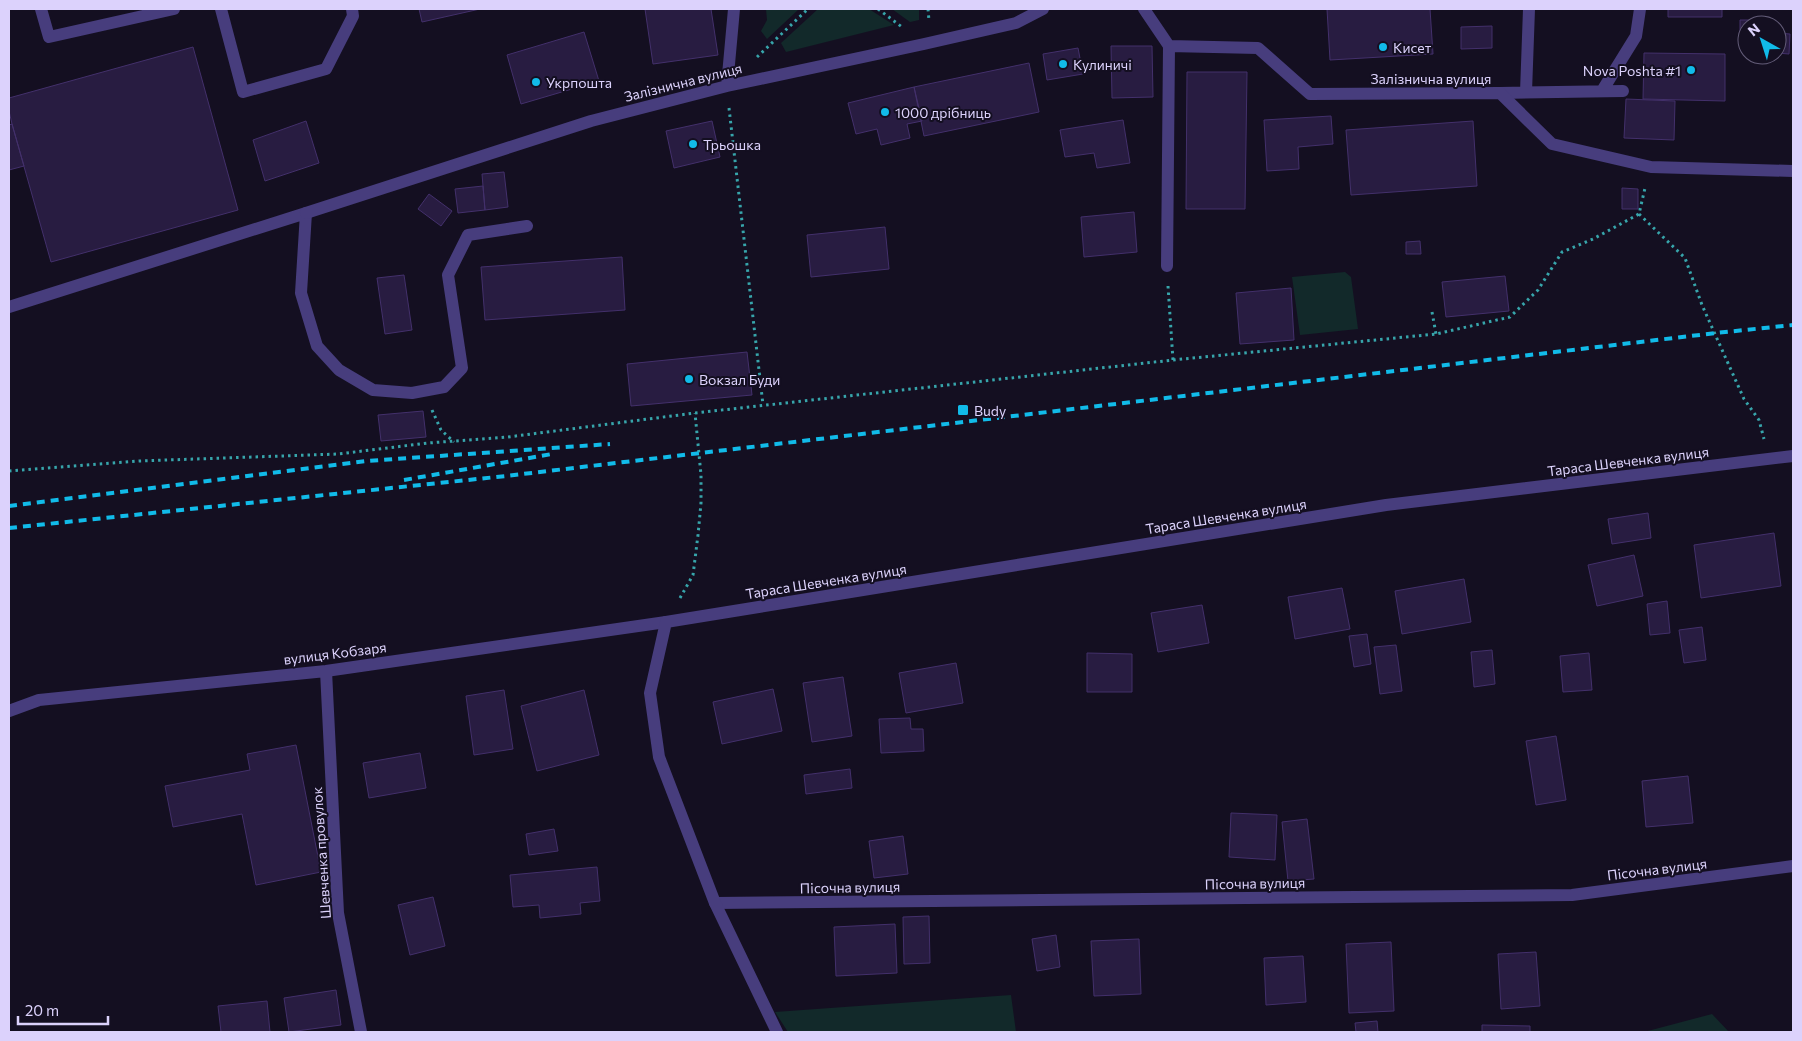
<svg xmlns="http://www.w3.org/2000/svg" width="1802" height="1041" font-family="Commissioner,sans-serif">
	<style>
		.green { fill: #12292a }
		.building { fill: #281c41; stroke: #43306b }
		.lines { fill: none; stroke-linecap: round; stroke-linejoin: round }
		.path { stroke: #37a5ab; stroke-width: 3; stroke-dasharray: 2.5 4; stroke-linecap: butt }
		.service { stroke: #473d7d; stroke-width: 12 }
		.minor { stroke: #473d7d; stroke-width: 12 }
		.tertiary { stroke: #473d7d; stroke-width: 12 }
		.rail { stroke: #11bbe9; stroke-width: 4; stroke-dasharray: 8 6; stroke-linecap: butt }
		.poi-dot { fill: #11bbe9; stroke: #140f21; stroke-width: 2 }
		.labels { text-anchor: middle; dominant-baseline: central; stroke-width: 4; stroke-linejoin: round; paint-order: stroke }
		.poi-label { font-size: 14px; fill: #dcd2fc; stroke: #140f21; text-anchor: start }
		.street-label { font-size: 14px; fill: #dcd2fc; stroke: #140f21 }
	</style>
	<rect width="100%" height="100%" fill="#140f21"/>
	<path class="green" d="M766,9H799L767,39L761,31L767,20Z
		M818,9H869L894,25L786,52L781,43Z
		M892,9H919V20L910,22Z
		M1345,272L1351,277L1358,329L1300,335L1292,277Z
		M1011,995L1016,1032H788L775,1012Z
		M1712,1014L1729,1032H1644Z"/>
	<path class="building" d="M419,9H480L422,22Z
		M645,9H711L718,55L653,64Z
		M1327,9H1430L1433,54L1330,60Z
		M1668,9H1722V17H1668Z
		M1740,20H1755V25H1747V45L1740,44Z
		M1492,26V48L1461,49V27Z
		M584,32L599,81L521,104L507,55Z
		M1777,33L1790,34L1789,54L1777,53Z
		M1111,46H1152L1153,97L1112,98Z
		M193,47L238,210L51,262L12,124L9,111V98Z
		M1078,48L1083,74L1047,80L1043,54Z
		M1644,53L1725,54V101L1643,99Z
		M1029,63L1039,112L924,136L914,87Z
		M1187,72H1247L1245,209H1186Z
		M914,87L922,121L907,124L910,138L881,145L877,129L856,134L848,103Z
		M1626,99L1675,101L1674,140L1624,138Z
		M1331,116L1333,144L1298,147L1299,169L1267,171L1264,120Z
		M1123,120L1130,163L1097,168L1094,153L1065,157L1060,130Z
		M306,121L319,163L265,181L253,140Z
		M712,121L720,157L674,168L666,131Z
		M1473,121L1477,186L1351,195L1346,130Z
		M12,124L24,166L9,170V125Z
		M504,172L508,207L485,210L482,174Z
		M483,186L485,210L458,213L455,189Z
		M1622,188L1638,189V209H1622Z
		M429,194L452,211L441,226L418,209Z
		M1134,212L1137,252L1084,257L1081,217Z
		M885,227L889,269L811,277L807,235Z
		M1420,241L1421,254H1406V242Z
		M622,257L625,310L485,320L481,267Z
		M404,275L412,330L385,334L377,278Z
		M1505,276L1509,311L1446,317L1442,282Z
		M1291,288L1294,340L1240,344L1236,293Z
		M747,352L752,395L631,406L627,364Z
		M423,411L426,437L381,441L378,415Z
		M1648,513L1651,538L1612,544L1608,519Z
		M1774,533L1781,586L1701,598L1694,545Z
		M1634,555L1643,596L1597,606L1588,565Z
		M1464,579L1471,622L1402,634L1395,591Z
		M1342,588L1350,629L1295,639L1288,597Z
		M1667,601L1670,633L1650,635L1647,604Z
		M1202,605L1209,643L1158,652L1151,613Z
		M1702,627L1706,660L1684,663L1679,630Z
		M1367,634L1371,664L1354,667L1349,636Z
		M1396,645L1402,691L1380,694L1374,647Z
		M1492,650L1495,684L1474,687L1471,652Z
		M1087,653L1132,654V692H1087Z
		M1589,653L1592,690L1563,692L1560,656Z
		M956,663L963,703L906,713L899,673Z
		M843,677L852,736L812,742L803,683Z
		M773,689L782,731L722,744L713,702Z
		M504,690L513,749L474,755L466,696Z
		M584,690L599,755L537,771L521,706Z
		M910,718L911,729H923L924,751L881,753L879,719Z
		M1556,736L1566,800L1536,805L1526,741Z
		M296,745L321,872L256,885L242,814L173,827L165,786L250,770L247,754Z
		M420,753L426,788L369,798L363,763Z
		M850,769L852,788L806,794L804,775Z
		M1688,776L1693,823L1646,827L1642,781Z
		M1231,813L1277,815L1275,860L1229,857Z
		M1307,819L1314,879L1288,881L1282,822Z
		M554,829L558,851L529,855L526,834Z
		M903,836L908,874L874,878L869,841Z
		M597,867L600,901L580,903L581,914L540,918L539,905L513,907L510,875Z
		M433,897L445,946L410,955L398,905Z
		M929,916L930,963L904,964L903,917Z
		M895,924L897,973L836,976L834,927Z
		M1056,935L1060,967L1037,971L1032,939Z
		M1139,939L1141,994L1094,996L1091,941Z
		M1391,942L1394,1011L1349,1013L1346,944Z
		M1536,952L1540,1006L1501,1009L1498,954Z
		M1303,956L1306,1002L1266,1005L1264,958Z
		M336,990L341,1025L289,1032L284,998Z
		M267,1001L270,1032H221L218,1006Z
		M1377,1021L1378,1032H1356L1355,1023Z
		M1482,1025L1530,1026V1032H1482Z"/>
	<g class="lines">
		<path class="path" d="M878,9L902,27
			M928,9L929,21
			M757,57L808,9
			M729,108L763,405
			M1639,214L1685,258L1702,305L1744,399L1759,420L1764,439
			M1168,286L1173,360
			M1432,312L1436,334
			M432,410L441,430L454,442
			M9,471L139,461L338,454L428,443L508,437L695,413L1173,360L1436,334L1510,317L1538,290L1562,252L1593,239L1639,214L1645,188
			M680,598L693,575L698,535L701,503V475L695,413"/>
		<path class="service" d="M41,9L49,37L174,9
			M221,9L243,92L326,69L353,16L352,9
			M1602,91L1636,36L1640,9
			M1526,92L1529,9
			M1500,93L1623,91
			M9,307L306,213L301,293L317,346L339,370L373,390L412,393L444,387L462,368L448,275L468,235L527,226"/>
		<path class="minor" d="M1144,9L1169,46L1258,48L1310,94L1500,93L1552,144L1651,167L1793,171
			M727,86L734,9
			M306,213L591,121L727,86L924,44L1016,23L1043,9
			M1167,266L1169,46
			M326,671L338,913L361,1032
			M9,711L39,700L326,671L666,622
			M715,903L1572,895L1793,866"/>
		<path class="tertiary" d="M777,1032L715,903L659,757L650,693L666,622L1386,505L1793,456"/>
		<path class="rail" d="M404,480L552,454
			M9,506L367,461L610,444
			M9,528L506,476L1716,333L1793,325"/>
	</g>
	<g class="poi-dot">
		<circle cx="1383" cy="47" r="5"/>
		<circle cx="1063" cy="64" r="5"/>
		<circle cx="1691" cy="70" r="5"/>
		<circle cx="536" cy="82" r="5"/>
		<circle cx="885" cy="112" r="5"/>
		<circle cx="693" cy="144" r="5"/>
		<circle cx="689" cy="379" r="5"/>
		<rect x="957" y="404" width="12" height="12" rx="2.5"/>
	</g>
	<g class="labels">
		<g class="poi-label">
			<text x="1393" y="47">Кисет</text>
			<text x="1073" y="64">Кулиничі</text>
			<text x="1681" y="70" text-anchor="end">Nova Poshta #1</text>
			<text x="546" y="82">Укрпошта</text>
			<text x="895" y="112">1000 дрібниць</text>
			<text x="703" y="144">Трьошка</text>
			<text x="699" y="379">Вокзал Буди</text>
			<text x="974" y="410">Budy</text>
		</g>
		<g class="street-label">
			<text x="1431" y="78">Залізнична вулиця</text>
			<text transform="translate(683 82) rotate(-14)">Залізнична вулиця</text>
			<text transform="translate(1628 461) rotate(-7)">Тараса Шевченка вулиця</text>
			<text transform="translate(1226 516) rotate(-9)">Тараса Шевченка вулиця</text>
			<text transform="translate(826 581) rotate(-9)">Тараса Шевченка вулиця</text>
			<text transform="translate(335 653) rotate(-7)">вулиця Кобзаря</text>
			<text transform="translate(321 853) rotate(-94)">Шевченка провулок</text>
			<text transform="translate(1657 869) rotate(-7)">Пісочна вулиця</text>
			<text transform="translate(1255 883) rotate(-1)">Пісочна вулиця</text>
			<text transform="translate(850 887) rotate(-1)">Пісочна вулиця</text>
		</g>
	</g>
	<rect width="1802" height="1041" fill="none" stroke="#dcd2fc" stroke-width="20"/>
	<g transform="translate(1762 40) rotate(321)"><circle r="24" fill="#140f21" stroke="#645d79"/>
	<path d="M0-4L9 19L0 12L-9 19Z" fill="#11bbe9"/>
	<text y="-8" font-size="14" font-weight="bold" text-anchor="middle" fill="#dcd2fc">N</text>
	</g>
	<path d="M18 1016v8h90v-8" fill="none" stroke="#dcd2fc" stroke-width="2.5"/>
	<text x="25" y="1016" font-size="15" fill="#dcd2fc" stroke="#140f21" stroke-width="4" paint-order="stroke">20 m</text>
</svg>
